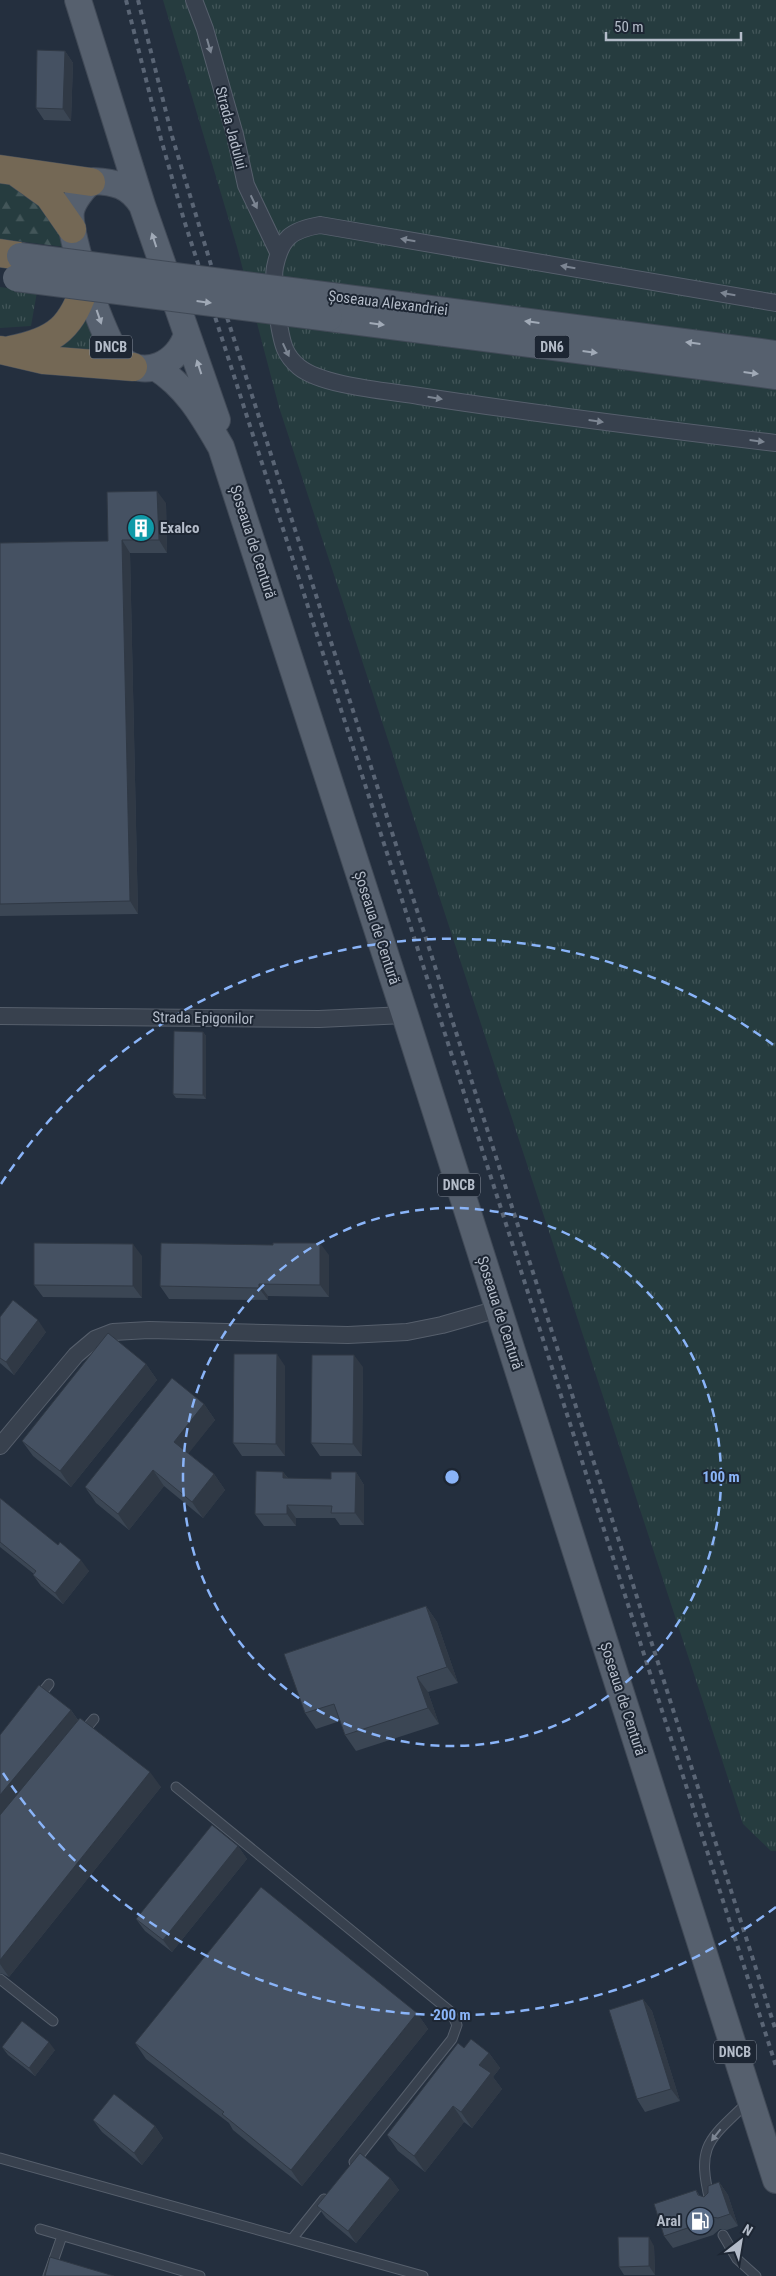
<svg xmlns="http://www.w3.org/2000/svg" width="776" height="2276" font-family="'Roboto Condensed',sans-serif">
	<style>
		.grass { fill: url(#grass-tufts) }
		.forest { fill: url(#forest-firs) }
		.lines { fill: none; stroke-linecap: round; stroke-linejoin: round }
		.lane-casing { stroke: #565f6c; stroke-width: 11 }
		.street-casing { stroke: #565f6c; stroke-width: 18 }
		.primary-casing { stroke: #414a57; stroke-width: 28 }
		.highway-casing { stroke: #434c59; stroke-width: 29 }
		.lane { stroke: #38414e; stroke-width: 9 }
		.street { stroke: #38414e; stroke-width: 16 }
		.primary { stroke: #56606e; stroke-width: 26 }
		.highway { stroke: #746855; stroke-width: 28 }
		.rail { stroke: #5a6575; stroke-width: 4; stroke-dasharray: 5 5; stroke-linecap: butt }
		.primary-bridge-casing { stroke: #414a57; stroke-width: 28; stroke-linecap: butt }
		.primary-bridge { stroke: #56606e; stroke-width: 26 }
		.wall { fill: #3b4654 }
		.shaded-wall { fill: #303945 }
		.building { fill: #455162; stroke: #303945 }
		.oneway { fill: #7c8592 }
		.oneway2 { fill: #a1aab7 }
		.ring { fill: none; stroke: #8ab4f8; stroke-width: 2.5; stroke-dasharray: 9 6 }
		.labels { text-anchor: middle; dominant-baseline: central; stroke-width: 4; stroke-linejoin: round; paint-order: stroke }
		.shield { fill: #1d2633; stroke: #878f9c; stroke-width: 1 }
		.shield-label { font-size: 14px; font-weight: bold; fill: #b4bcc9 }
		.street-label { font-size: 15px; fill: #b4bcc9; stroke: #1d2633 }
		.poi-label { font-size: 15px; font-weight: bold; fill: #b4bcc9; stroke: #1d2633; text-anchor: start }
		.centre { fill: #8ab4f8; stroke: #1d2633; stroke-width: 2.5 }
		.ring-label { font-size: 15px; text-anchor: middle; font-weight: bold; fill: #8ab4f8; stroke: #1d2633; stroke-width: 4; stroke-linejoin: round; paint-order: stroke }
	</style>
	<defs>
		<pattern id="grass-tufts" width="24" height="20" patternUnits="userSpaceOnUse" patternTransform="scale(1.25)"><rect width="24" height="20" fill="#263c3f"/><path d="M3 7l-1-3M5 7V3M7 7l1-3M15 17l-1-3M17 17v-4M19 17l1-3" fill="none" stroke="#435659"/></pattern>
		<pattern id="forest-firs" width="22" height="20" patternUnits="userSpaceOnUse" patternTransform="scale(1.25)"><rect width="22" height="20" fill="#263c3f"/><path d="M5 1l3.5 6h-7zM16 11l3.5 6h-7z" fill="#435659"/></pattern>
	</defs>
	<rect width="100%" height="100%" fill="#242f3e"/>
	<path class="grass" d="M163,0H776V1851H771L743,1824L279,407L237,247Z
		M0,287L37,292L31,326L0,328Z
		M85,313L99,355L44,352Z"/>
	<path class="forest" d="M0,181L22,185L55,217L65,247L0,239Z"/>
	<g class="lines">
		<g class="lane-casing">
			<path id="lane" d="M38,1698L49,1684
				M83,1732L94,1719
				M176,1787L451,2012L457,2025L452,2039L354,2162
				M0,1979L53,2021
				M0,2158L423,2276
				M710,2201C696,2144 709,2140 748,2102
				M40,2229L200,2276
				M723,2235L737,2259L756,2276
				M292,2239L324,2199
				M48,2276L62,2236"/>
		</g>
		<g class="street-casing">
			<path id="street" d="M194,0L205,29L235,135L246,185L278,252
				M776,303L320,225C291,230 281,238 275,267C272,282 279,334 285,349C288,356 293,362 299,367C322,386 389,391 419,396C538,414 657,429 776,443
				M0,1016L319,1019L405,1015
				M0,1446L76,1355L95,1339L113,1332L149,1330L348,1335L407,1332L442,1325L498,1309"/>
		</g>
		<g class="primary-casing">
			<path id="primary" d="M78,0L142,205L187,334C179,363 144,381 120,358C104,342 67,233 71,211C73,201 84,186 93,181C115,182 129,185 142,205
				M331,296L776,354
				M329,318L776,376
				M187,334L217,420
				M155,367C187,387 203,416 221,447L405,1015L776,2180"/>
		</g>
		<g class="highway-casing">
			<path id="highway" d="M0,169L91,182
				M17,173L49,196L72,229
				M0,253L20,256
				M0,350L44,360L133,367
				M10,350C57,341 72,327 87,281"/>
		</g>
		<use href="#lane" class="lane"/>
		<use href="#street" class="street"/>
		<use href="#primary" class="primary"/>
		<use href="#highway" class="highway"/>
		<path class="rail" d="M126,0L161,139L184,220L776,2066
			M138,0L172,136L225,311L776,2031"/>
		<g class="primary-bridge-casing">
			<path id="primary-bridge" d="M20,256L331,296
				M16,278L329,318"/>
		</g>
		<use href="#primary-bridge" class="primary-bridge"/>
	</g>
	<path class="wall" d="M65,51L73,63L71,121L44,120L36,108Z
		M166,503L167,553H130L138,914L0,916V543L108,541Z
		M203,1032L206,1036V1099L176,1098L173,1094Z
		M329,1255V1297L268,1296V1300L169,1299L160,1286Z
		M142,1256V1298L43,1297L34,1285Z
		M0,1317L46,1332L14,1375L0,1363Z
		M146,1364L157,1380L71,1487L33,1456L22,1441Z
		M285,1366V1456H242L233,1443Z
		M363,1367L362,1456H320L311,1443Z
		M204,1404L215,1420L188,1453L214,1474L225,1490L203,1518L164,1486L129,1530L96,1503L85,1487Z
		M283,1472L288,1478L331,1479L356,1472L364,1485V1525H340L335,1518H296V1526H264L255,1514Z
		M0,1498L89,1571L63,1604L41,1586L33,1575L34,1574L0,1547Z
		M426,1606L437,1622L458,1683L428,1692L439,1724L356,1751L345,1735L340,1721L316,1729L305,1713Z
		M71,1710L78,1720L161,1787L9,1977L1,1973H0V1735Z
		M238,1846L247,1859L172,1952L145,1931L136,1919Z
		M643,1999L652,2011L680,2101L645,2112L637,2099Z
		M417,2013L428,2029L302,2186L233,2130L229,2123L146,2059L135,2043Z
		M2,2047L55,2050L35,2076L8,2055Z
		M464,2048L489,2053L500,2068L493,2077L502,2089L472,2128L464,2122L425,2172L398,2151L387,2135Z
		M93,2120L155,2126L163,2138L142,2165L102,2132Z
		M390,2178L399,2190L356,2243L326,2218L317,2206Z
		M719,2182L728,2195L738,2226L727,2230L720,2229L713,2235L673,2248L664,2236L696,2190L700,2196L704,2197Z
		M654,2246L655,2275H624L619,2267Z"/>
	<path class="shaded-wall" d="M65,51L73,63L71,121L63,109Z
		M157,491L166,503L167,553L159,540Z
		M122,540L130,553L138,914L130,901Z
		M203,1032L206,1036V1099L203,1095Z
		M320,1243L329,1255V1297L320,1285Z
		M133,1244L142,1256V1298L133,1286Z
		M259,1284L268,1296V1300L259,1288Z
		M38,1320L46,1332L14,1375L6,1362Z
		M277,1354L285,1366V1456L276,1444Z
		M354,1355L363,1367L362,1456L353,1444Z
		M146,1364L157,1380L71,1487L60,1471Z
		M204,1404L215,1420L185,1458L174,1442Z
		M153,1470L164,1486L129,1530L118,1514Z
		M283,1472L292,1484L283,1478Z
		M356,1472L364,1485V1525L355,1513Z
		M214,1474L225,1490L203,1518L192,1502Z
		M287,1505L296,1518V1526L287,1514Z
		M81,1560L89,1571L63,1604L55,1593Z
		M426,1606L437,1622L458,1683L447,1667Z
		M417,1677L428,1692L439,1724L428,1708Z
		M71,1710L81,1725L0,1823V1795Z
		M150,1772L161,1787L9,1977L0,1964V1960Z
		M238,1846L247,1859L172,1952L163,1940Z
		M643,1999L652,2011L680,2101L671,2089Z
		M417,2013L428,2029L302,2186L291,2170Z
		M49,2042L55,2050L35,2076L29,2068Z
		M489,2053L500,2068L493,2077L502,2089L472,2128L461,2112L479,2065Z
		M453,2106L464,2122L425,2172L414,2156Z
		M155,2126L163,2138L142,2165L134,2153Z
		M390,2178L399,2190L356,2243L348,2231Z
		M719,2182L728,2195L738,2226L730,2214Z
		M649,2237L654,2246L655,2275L649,2266Z"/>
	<path class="building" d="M37,50L65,51L63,109L36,108Z
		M157,491L159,540H122L130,901L0,904V543L108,541L107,492Z
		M174,1031L203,1032V1095L173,1094Z
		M34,1243L133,1244V1286L34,1285Z
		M161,1243L273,1245V1243H320V1285L259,1284V1288L160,1286Z
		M13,1300L38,1320L6,1362L0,1358V1317Z
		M108,1333L146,1364L60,1471L22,1441Z
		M234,1354H277L276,1444L233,1443Z
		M312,1355H354L353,1444L311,1443Z
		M172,1378L204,1404L174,1442L214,1474L192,1502L153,1470L118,1514L85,1487Z
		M256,1471L283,1472V1478L331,1479V1472H356L355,1513H331L332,1506L287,1505V1514H255Z
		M0,1498L58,1545L60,1542L81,1560L55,1593L33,1575L36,1571L0,1542Z
		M426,1606L447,1667L417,1677L428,1708L345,1735L334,1704L305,1713L284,1654Z
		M39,1685L71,1710L0,1795V1735Z
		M80,1718L150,1772L0,1960V1815Z
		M212,1825L238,1846L163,1940L136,1919Z
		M261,1887L417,2013L291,2170L222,2114L224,2112L135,2043Z
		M643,1999L671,2089L637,2099L609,2010Z
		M22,2021L49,2042L29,2068L2,2047Z
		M471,2039L489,2053L479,2065L491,2073L461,2112L453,2106L414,2156L387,2135L458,2043L464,2048Z
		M114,2094L155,2126L134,2153L93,2120Z
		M360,2153L390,2178L348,2231L317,2206Z
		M719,2182L730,2214L718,2218L712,2217L705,2222L664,2236L654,2204L696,2190L698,2195L704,2197L708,2193V2186Z
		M618,2237H649V2266L619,2267Z
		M50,2257L114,2276H45Z"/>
	<defs><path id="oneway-solid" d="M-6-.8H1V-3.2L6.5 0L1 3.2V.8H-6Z" transform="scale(1.25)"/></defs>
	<g class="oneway">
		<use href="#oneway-solid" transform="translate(209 46) rotate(74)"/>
		<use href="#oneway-solid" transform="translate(254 202) rotate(64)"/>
		<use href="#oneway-solid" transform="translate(408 240) rotate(-170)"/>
		<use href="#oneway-solid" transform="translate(568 267) rotate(-170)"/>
		<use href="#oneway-solid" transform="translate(728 294) rotate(-170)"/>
		<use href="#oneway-solid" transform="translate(286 350) rotate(65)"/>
		<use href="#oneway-solid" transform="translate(435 398) rotate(9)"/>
		<use href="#oneway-solid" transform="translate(596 421) rotate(8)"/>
		<use href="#oneway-solid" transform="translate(757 441) rotate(7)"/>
		<use href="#oneway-solid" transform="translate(716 2135) rotate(128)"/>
	</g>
	<g class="oneway2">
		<use href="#oneway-solid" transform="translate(154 240) rotate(-108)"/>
		<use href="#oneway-solid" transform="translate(204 302) rotate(7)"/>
		<use href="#oneway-solid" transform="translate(99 317) rotate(71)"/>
		<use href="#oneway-solid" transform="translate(532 322) rotate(-173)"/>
		<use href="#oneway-solid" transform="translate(377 324) rotate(7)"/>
		<use href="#oneway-solid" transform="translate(693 343) rotate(-173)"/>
		<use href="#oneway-solid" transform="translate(590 352) rotate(7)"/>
		<use href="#oneway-solid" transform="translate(199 367) rotate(-108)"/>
		<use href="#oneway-solid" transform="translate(751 373) rotate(7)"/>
	</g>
	<g class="ring">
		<circle cx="452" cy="1477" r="269"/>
		<path d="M776 1907A538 538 0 0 1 1 1770M1 1184A538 538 0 0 1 776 1047"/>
	</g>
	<defs>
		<g id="building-disc" transform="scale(1.4375)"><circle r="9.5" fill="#0f9aa8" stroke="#1d2633"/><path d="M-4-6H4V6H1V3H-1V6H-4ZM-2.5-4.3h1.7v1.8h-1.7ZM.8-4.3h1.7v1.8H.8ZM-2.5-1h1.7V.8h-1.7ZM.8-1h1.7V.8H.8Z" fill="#fff"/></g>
		<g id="fuel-disc" transform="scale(1.4375)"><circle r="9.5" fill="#5c6f8a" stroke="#1d2633"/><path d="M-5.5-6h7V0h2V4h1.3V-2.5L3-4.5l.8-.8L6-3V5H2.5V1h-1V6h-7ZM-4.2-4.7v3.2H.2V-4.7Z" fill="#fff"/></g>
	</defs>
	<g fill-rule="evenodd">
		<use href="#building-disc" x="141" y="528"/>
		<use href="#fuel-disc" x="700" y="2221"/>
	</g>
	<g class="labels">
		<g class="shield">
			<rect x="90" y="335.5" width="42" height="23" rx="4"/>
			<rect x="534.5" y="335.5" width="35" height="23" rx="4"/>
			<rect x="438" y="1173.5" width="42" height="23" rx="4"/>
			<rect x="714" y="2040.5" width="42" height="23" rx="4"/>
		</g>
		<g class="shield-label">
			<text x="111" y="347">DNCB</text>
			<text x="552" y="347">DN6</text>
			<text x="459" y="1185">DNCB</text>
			<text x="735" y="2052">DNCB</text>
		</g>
		<g class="street-label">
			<text transform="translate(231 128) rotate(75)">Strada Jadului</text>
			<text transform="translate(388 303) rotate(7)">Șoseaua Alexandriei</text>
			<text transform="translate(253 542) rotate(72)">Șoseaua de Centură</text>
			<text transform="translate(377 928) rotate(72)">Șoseaua de Centură</text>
			<text transform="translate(203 1018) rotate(1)">Strada Epigonilor</text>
			<text transform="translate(500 1313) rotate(72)">Șoseaua de Centură</text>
			<text transform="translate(623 1699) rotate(72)">Șoseaua de Centură</text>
		</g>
		<g class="poi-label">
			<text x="160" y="528">Exalco</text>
			<text x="681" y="2221" text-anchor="end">Aral</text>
		</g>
	</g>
	<circle cx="452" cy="1477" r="8" class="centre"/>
	<g class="ring-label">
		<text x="721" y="1482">100 m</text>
		<text x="452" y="2020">200 m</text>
	</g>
	<g transform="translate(741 2241) rotate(31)" stroke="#1d2633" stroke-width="4" paint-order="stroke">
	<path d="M0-4L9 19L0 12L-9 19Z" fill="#b4bcc9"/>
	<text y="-8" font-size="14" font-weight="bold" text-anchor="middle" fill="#b4bcc9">N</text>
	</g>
	<path d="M606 32v8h135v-8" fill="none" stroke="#b4bcc9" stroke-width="2.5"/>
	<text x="614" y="32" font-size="15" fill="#b4bcc9" stroke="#1d2633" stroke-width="4" paint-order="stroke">50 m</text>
</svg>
